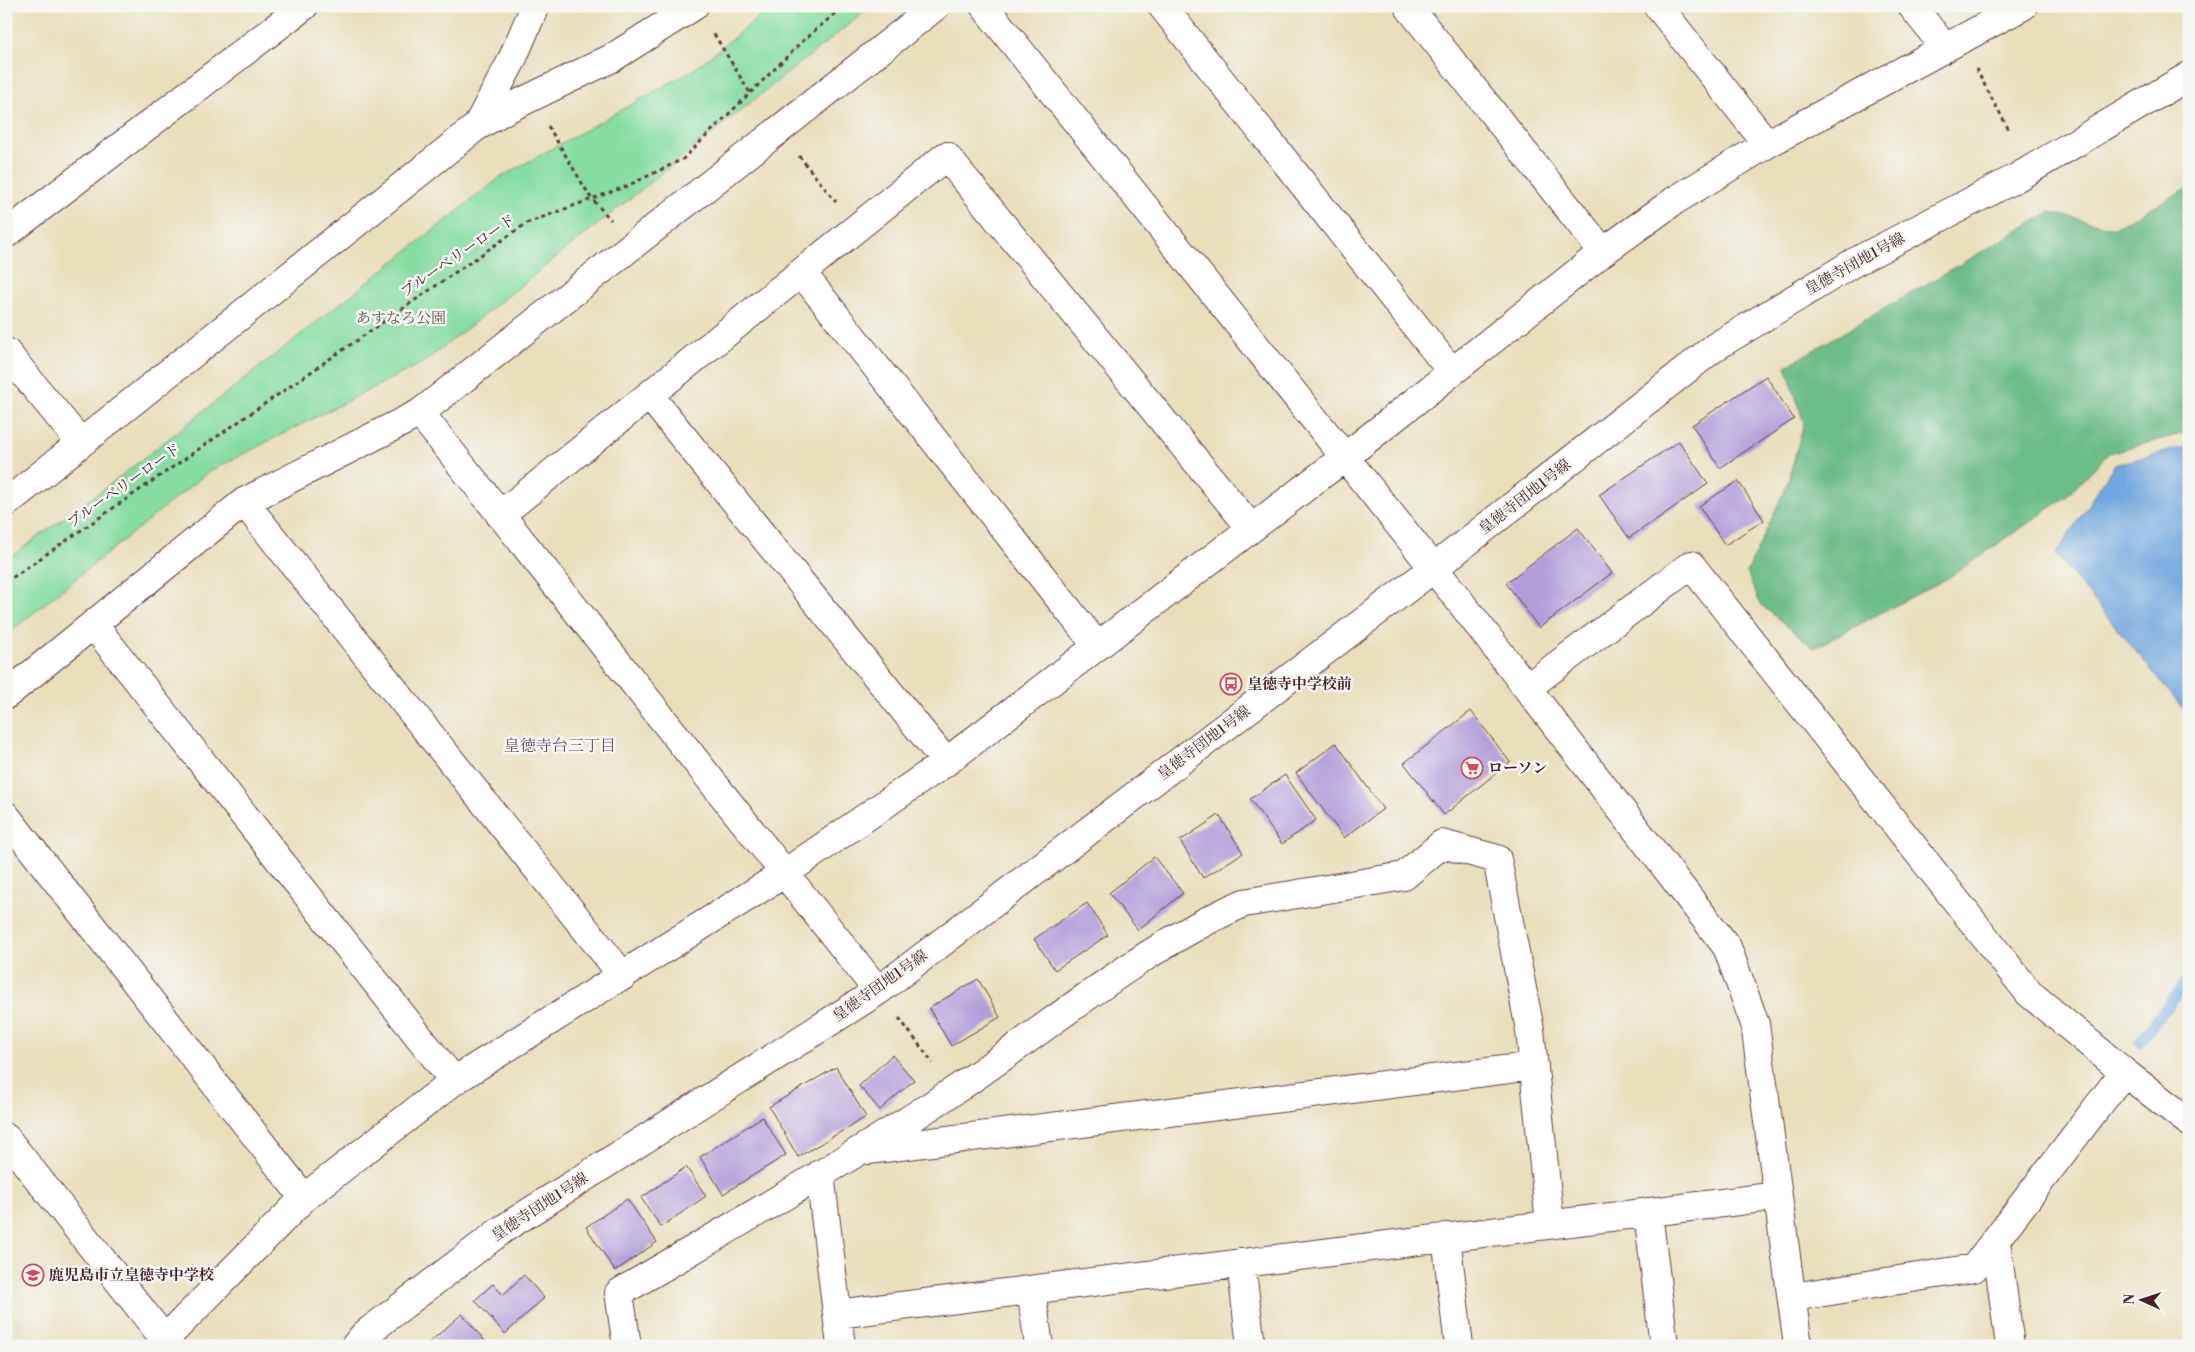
<svg xmlns="http://www.w3.org/2000/svg" width="2195" height="1352" font-family="'Libre Bodoni','Noto Serif JP',serif">
	<style>
		.green { fill: #85dda1; stroke: #687e66 }
		.forest { fill: #6cbc87; stroke: #5b6e59 }
		.water { fill: #70a7de; stroke: #5d6384 }
		.lines { fill: none; stroke-linecap: round; stroke-linejoin: round }
		.stream { stroke: #70a7de; stroke-width: 11 }
		.building { fill: #b09dda }
		.minor-casing { stroke: #623c41; stroke-width: 30 }
		.path { stroke: #623c41; stroke-width: 3; stroke-dasharray: 4 4; stroke-linecap: butt }
		.minor { stroke: #fff; stroke-width: 28 }
		.labels { text-anchor: middle; dominant-baseline: central; stroke-width: 5; stroke-linejoin: round; paint-order: stroke }
		.street-label { font-size: 15px; fill: #4a1f2b; stroke: #f6f6f2 }
		.park-label { font-size: 15px; fill: #5c584e; stroke: #f6f6f2 }
		.poi-label { font-size: 15px; font-weight: bold; fill: #4a1f2b; stroke: #f6f6f2; text-anchor: start }
		.neighbourhood-label { font-size: 16px; fill: #6e4b68; stroke: #f6f6f2 }
	</style>
	<rect width="100%" height="100%" fill="#f6f6f2"/>
	<filter id="ink" filterUnits="userSpaceOnUse"><feTurbulence type="fractalNoise" baseFrequency=".02" numOctaves="2"/><feDisplacementMap in="SourceGraphic" scale="10" xChannelSelector="R" yChannelSelector="G"/><feConvolveMatrix kernelMatrix="1 2 1 2 8 2 1 2 1" color-interpolation-filters="sRGB"/></filter>
	<filter id="wash" filterUnits="userSpaceOnUse"><feTurbulence type="fractalNoise" baseFrequency=".0096" numOctaves="4" result="noise"/><feDisplacementMap in="SourceGraphic" scale="20" xChannelSelector="R" yChannelSelector="G"/><feGaussianBlur stdDeviation="1.12" result="paint"/><feColorMatrix in="noise" values="0 0 0 0 0 0 0 0 0 0 0 0 0 0 0 0 0 1.4 0 .05"/><feComposite in="paint" operator="in"/></filter>
	<g filter="url(#wash)">
		<rect width="100%" height="100%" fill="#e9dfbb"/>
		<path class="green" d="M773,6H872L426,361L208,472L6,635V560L107,487L501,177L693,70Z"/>
		<path class="forest" d="M2189,187V432L2109,453L2065,498L1948,578L1814,648L1760,604L1747,572L1787,485L1804,423L1786,366L2050,212L2114,228Z"/>
		<path class="water" d="M2189,446V716L2056,554L2114,465Z"/>
		<g class="lines">
			<path class="stream" d="M2140,1042L2189,978"/>
		</g>
		<g id="blocks">
			<path class="building" d="M1766,376L1794,419L1720,468L1692,425Z
				M1679,441L1708,484L1629,538L1599,495Z
				M1738,481L1764,520L1725,545L1699,506Z
				M1578,528L1612,573L1539,628L1506,583Z
				M1471,711L1510,762L1444,815L1404,763Z
				M1336,743L1383,809L1344,838L1296,773Z
				M1285,775L1316,820L1282,844L1250,799Z
				M1219,815L1243,853L1203,878L1180,841Z
				M1154,857L1183,893L1138,930L1109,893Z
				M1087,903L1108,935L1055,970L1034,939Z
				M978,979L1000,1017L951,1046L929,1008Z
				M892,1055L914,1080L880,1110L859,1086Z
				M836,1067L866,1117L798,1157L769,1107Z
				M762,1117L786,1155L723,1194L700,1157Z
				M686,1167L706,1196L661,1227L641,1198Z
				M627,1199L657,1242L615,1271L586,1227Z
				M524,1275L544,1298L505,1334L475,1300L493,1284L503,1295Z
				M462,1314L489,1346H425Z"/>
		</g>
	</g>
	<g filter="url(#ink)">
		<use href="#blocks" fill-opacity="0" stroke="#623c41" stroke-width="1"/>
		<g class="lines">
			<g class="minor-casing">
				<path id="minor" d="M984,6L1459,600L1727,947L1755,1024L1798,1346
					M1162,6L1452,372
					M1408,6L1603,252
					M1658,6L1767,144
					M1912,6L1945,48
					M477,126L511,62L535,6
					M6,234L304,6
					M802,273L1097,646
					M6,352L80,442
					M649,395L946,762
					M420,413L878,991
					M244,502L623,976
					M6,503L476,127L503,111L612,58L694,6
					M500,515L946,156L1251,528
					M93,624L454,1081
					M1528,687L1691,565L2029,993L2124,1072L2189,1122
					M6,695L244,502L420,413L936,6
					M6,816L304,1198
					M6,1138L170,1346
					M868,1150L1534,1066
					M820,1174L841,1346
					M1648,1212L1664,1346
					M1446,1237L1459,1346
					M1996,1241L2010,1346
					M1241,1263L1251,1346
					M1031,1290L1039,1346
					M1793,1297L1974,1268L2124,1072
					M837,1314L1778,1196
					M165,1339L304,1198L454,1081L785,873L946,762L1345,457L1603,252L1674,201L1767,144L2023,6
					M355,1346L364,1335L503,1229L878,991L1434,568L1715,347L1853,263L2016,178L2189,76
					M627,1346L619,1293C731,1227 844,1163 952,1092C1049,1028 1137,950 1244,903L1404,876L1442,844L1497,859L1530,1030L1550,1224"/>
			</g>
			<path class="path" d="M714,34L750,93
				M1976,69L2009,130
				M548,126L591,198L611,220
				M799,156L836,202
				M6,582L527,223L627,186L683,159L806,38L844,6
				M899,1018L933,1063"/>
			<use href="#minor" class="minor"/>
		</g>
	</g>
	<defs>
		<g id="bus-ring" transform="scale(1.125)"><circle r="9.5" fill="#f6f6f2" stroke="#d1495b" stroke-width="1.5"/><path d="M-5-6H5V4H4V6H2V4H-2V6H-4V4H-5ZM-3.5-4V0h7V-4ZM-3.5 1.2v1.5H-2V1.2ZM2 1.2v1.5H3.5V1.2Z" fill="#d1495b"/></g>
		<g id="supermarket-ring" transform="scale(1.125)"><circle r="9.5" fill="#f6f6f2" stroke="#d1495b" stroke-width="1.5"/><path d="M-6-5.5h2.5l.6 2H6L4.5 2H-2.5L-4.4-4H-6ZM-1.5 3.2a1.3 1.3 0 1 0 .1 0ZM3 3.2a1.3 1.3 0 1 0 .1 0Z" fill="#d1495b"/></g>
		<g id="school-ring" transform="scale(1.125)"><circle r="9.5" fill="#f6f6f2" stroke="#d1495b" stroke-width="1.5"/><path d="M0-5L7-2L0 1L-7-2ZM-4 1L0 2.5L4 1V4Q0 6-4 4Z" fill="#d1495b"/></g>
	</defs>
	<g fill-rule="evenodd">
		<use href="#bus-ring" x="1231" y="684"/>
		<use href="#supermarket-ring" x="1472" y="768"/>
		<use href="#school-ring" x="33" y="1275"/>
	</g>
	<g class="labels">
		<g class="street-label">
			<text transform="translate(458 256) rotate(-34)">ブルーベリーロード</text>
			<text transform="translate(1855 264) rotate(-29)">皇徳寺団地1号線</text>
			<text transform="translate(124 486) rotate(-35)">ブルーベリーロード</text>
			<text transform="translate(1525 497) rotate(-38)">皇徳寺団地1号線</text>
			<text transform="translate(1204 743) rotate(-37)">皇徳寺団地1号線</text>
			<text transform="translate(880 986) rotate(-35)">皇徳寺団地1号線</text>
			<text transform="translate(540 1207) rotate(-33)">皇徳寺団地1号線</text>
		</g>
		<g class="park-label">
			<text x="401" y="318">あすなろ公園</text>
		</g>
		<g class="poi-label">
			<text x="1247" y="684">皇徳寺中学校前</text>
			<text x="1488" y="768">ローソン</text>
			<text x="49" y="1275">鹿児島市立皇徳寺中学校</text>
		</g>
		<g class="neighbourhood-label">
			<text x="560" y="746">皇徳寺台三丁目</text>
		</g>
	</g>
	<rect width="2195" height="1352" fill="none" stroke="#f6f6f2" stroke-width="25"/>
	<g transform="translate(2142 1300) rotate(273)" stroke="#f6f6f2" stroke-width="4" paint-order="stroke">
	<path d="M0-4L9 19L0 12L-9 19Z" fill="#4a1f2b"/>
	<text y="-8" font-size="14" font-weight="bold" text-anchor="middle" fill="#4a1f2b">N</text>
	</g>
</svg>
